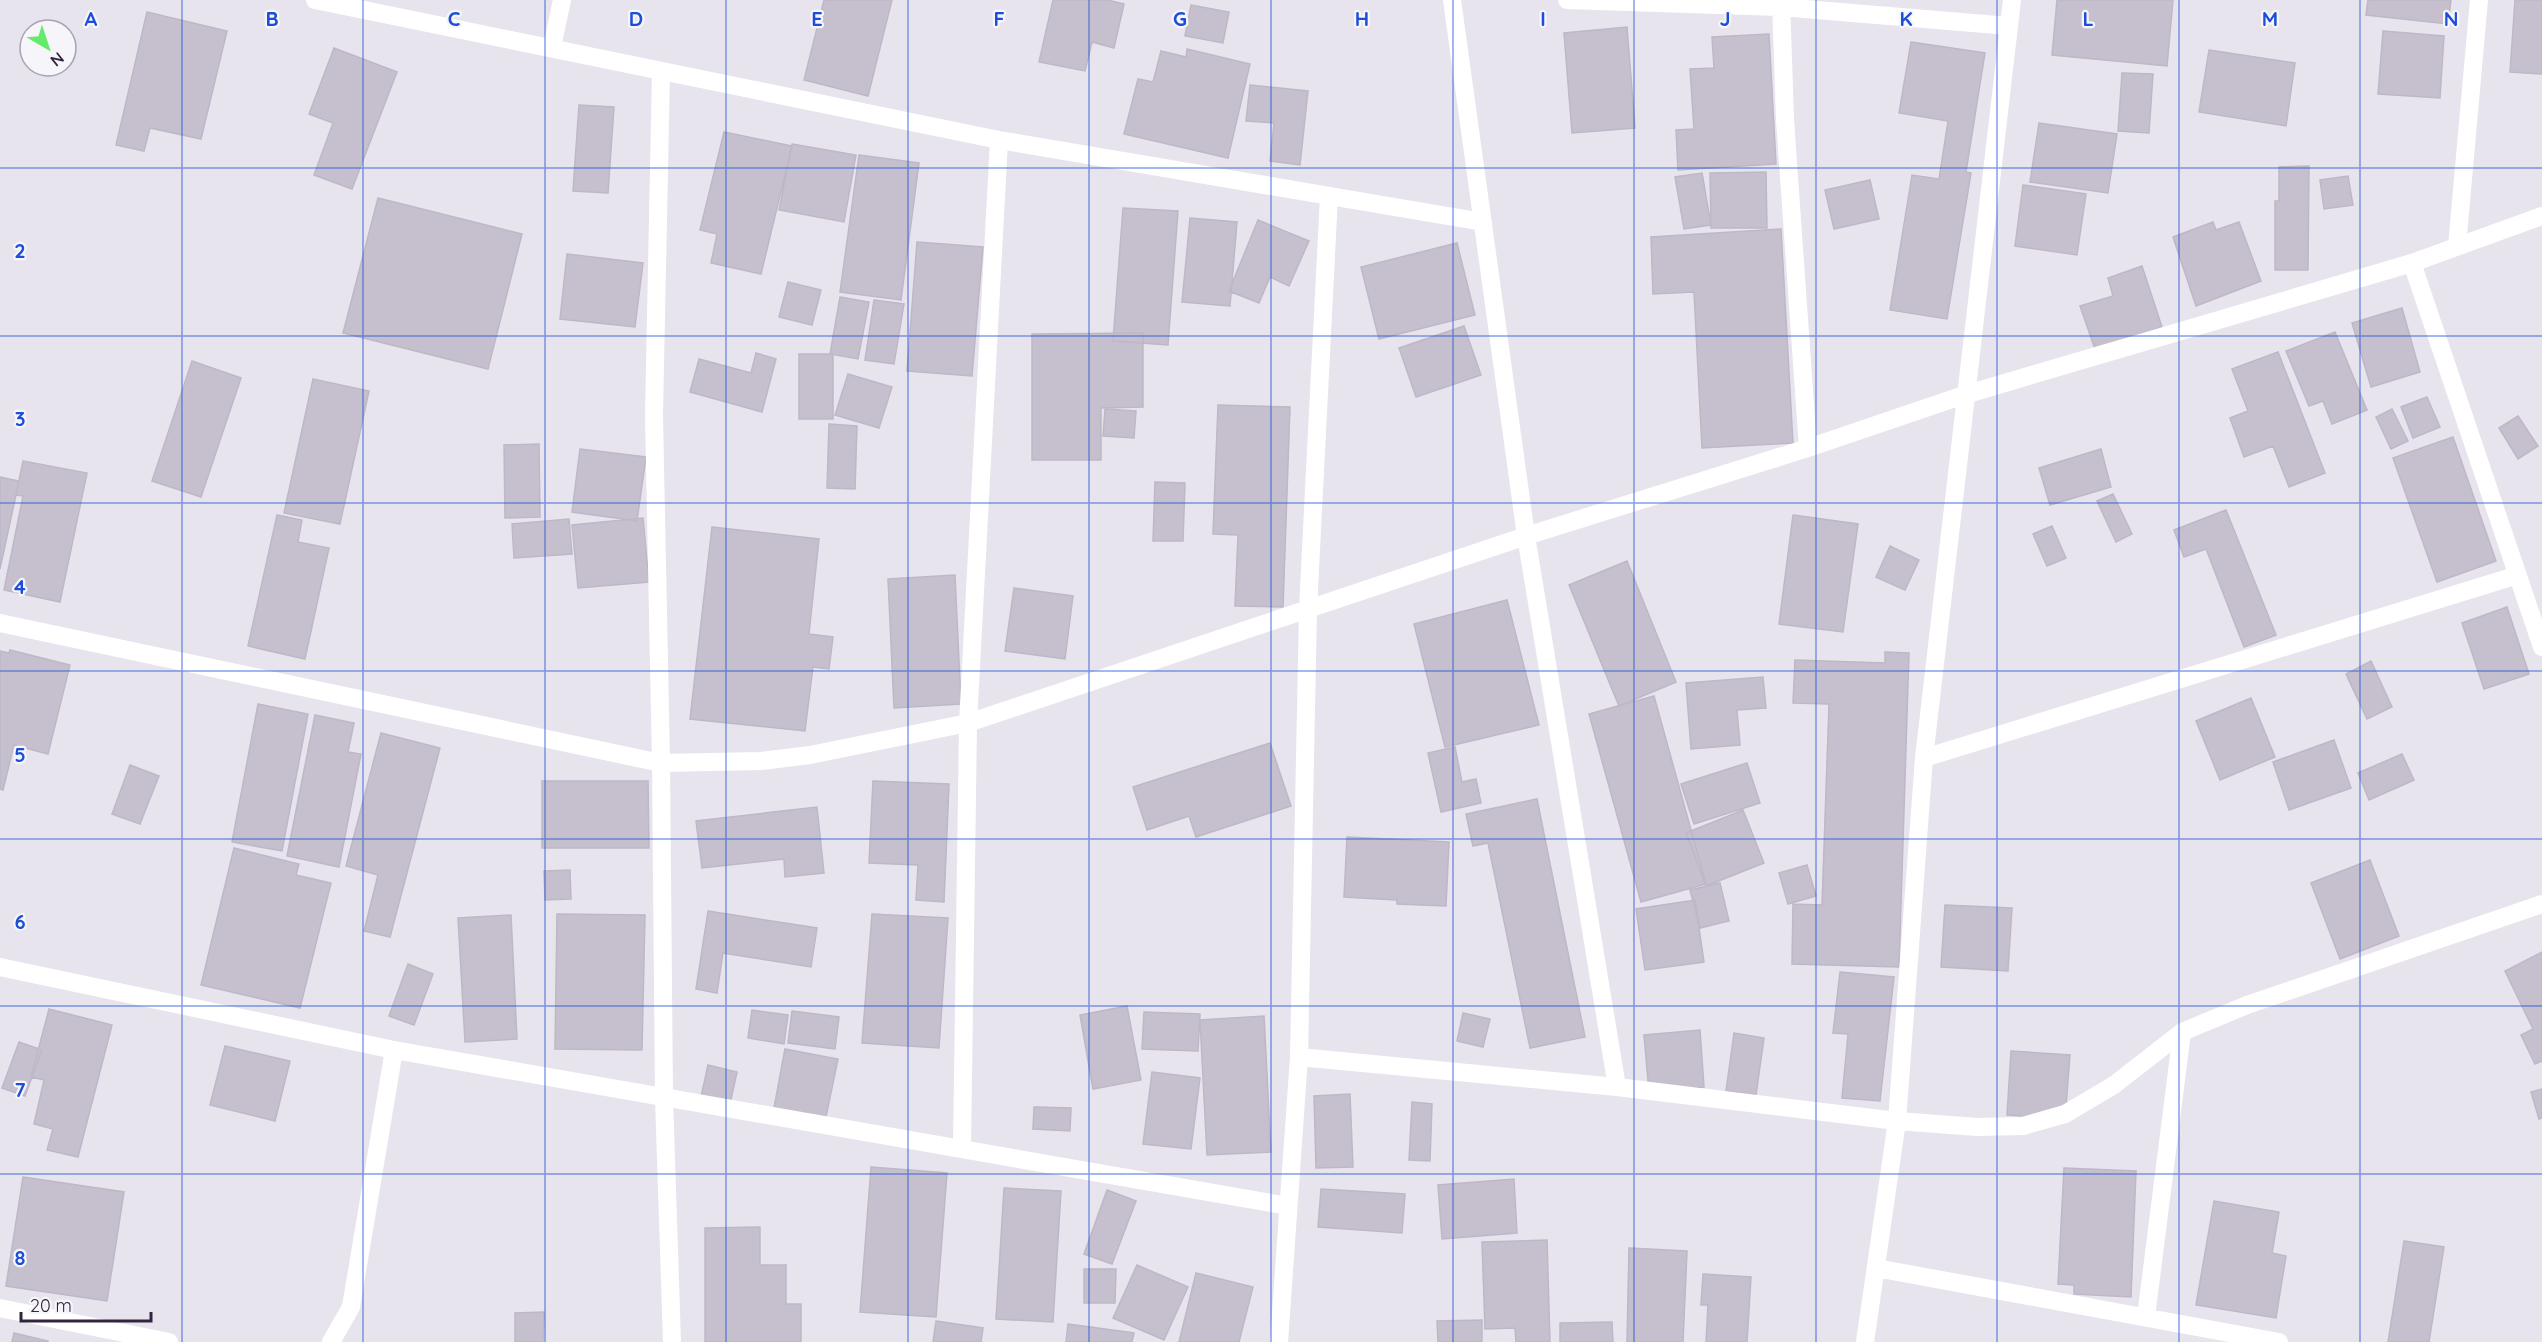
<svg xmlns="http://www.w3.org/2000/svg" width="2542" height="1342" font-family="Quicksand,sans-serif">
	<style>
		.building { fill: #c6c0ce; stroke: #bdb7c7; stroke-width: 1.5 }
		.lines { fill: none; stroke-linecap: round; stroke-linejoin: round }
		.minor { stroke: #fff; stroke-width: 18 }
		.grid { fill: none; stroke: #1d4ed8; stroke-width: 1.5; stroke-opacity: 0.55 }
		.grid-label { font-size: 20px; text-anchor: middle; font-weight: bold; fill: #1d4ed8; stroke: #f6f5fa; stroke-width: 4.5; stroke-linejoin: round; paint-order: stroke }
	</style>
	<rect width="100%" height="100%" fill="#e8e4ed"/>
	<path class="building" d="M824,0H892L868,96L804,80Z
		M1053,0H1108L1124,4L1114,48L1092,42L1085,71L1039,62Z
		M2057,0H2173L2167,66L2052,55Z
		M2368,0H2451L2448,24L2366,15Z
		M2515,0H2542V74L2510,72Z
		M1191,5L1229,12L1223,43L1185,36Z
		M147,12L227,31L201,139L150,128L144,151L116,145Z
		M1627,27L1635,128L1572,133L1564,33Z
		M2383,31L2444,36L2440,98L2378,94Z
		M1769,34L1776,164L1678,170L1676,130L1694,129L1690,69L1714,68L1712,37Z
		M1911,42L1985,53L1966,172L1971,173L1947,319L1890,310L1912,175L1939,179L1948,121L1899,113Z
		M334,48L397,72L352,189L314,175L333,123L309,114Z
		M1187,49L1250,64L1228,158L1124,134L1138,79L1153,82L1161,51L1186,57Z
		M2209,50L2295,63L2286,126L2199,112Z
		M2122,73L2153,74L2149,133L2118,131Z
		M1250,85L1308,91L1300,165L1270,161L1274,123L1246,121Z
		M579,105L614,107L608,193L573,191Z
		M2039,123L2117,134L2108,193L2030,182Z
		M724,132L792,146L761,274L711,263L717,234L700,230Z
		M792,144L856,155L844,222L779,210Z
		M859,155L919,163L901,300L840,292Z
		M2309,166L2308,270H2275V201H2279V167Z
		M1766,172L1767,228H1711L1710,173Z
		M1702,173L1711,225L1684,229L1675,177Z
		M2348,176L2353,205L2324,209L2320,180Z
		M1870,180L1879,219L1834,229L1825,190Z
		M2023,185L2086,194L2077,255L2015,246Z
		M378,198L522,234L488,369L343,333Z
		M1123,208L1178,211L1168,345L1113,341Z
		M1190,218L1237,222L1230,306L1182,302Z
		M1258,220L1309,241L1289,286L1270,277L1259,303L1229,291Z
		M2213,222L2216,230L2239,222L2261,281L2196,306L2173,237Z
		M1781,229L1793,443L1702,448L1694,292L1653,294L1651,237Z
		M917,242L983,247L972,376L907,371Z
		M1457,243L1475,315L1379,339L1361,267Z
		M567,254L643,263L635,327L560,319Z
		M2142,266L2162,327L2095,349L2080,306L2113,296L2108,278Z
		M788,282L821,290L812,325L779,317Z
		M840,297L869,302L858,359L830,354Z
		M874,300L904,304L894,364L865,360Z
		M2402,308L2420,372L2371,387L2352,323Z
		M1464,326L1481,375L1416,397L1399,348Z
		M2335,332L2367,410L2332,424L2323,401L2309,406L2286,351Z
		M1143,333V407L1101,408V460H1032V334Z
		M2278,352L2325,473L2289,487L2273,446L2244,457L2230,418L2248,411L2232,369Z
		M756,353L776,359L762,412L690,392L699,359L751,373Z
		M799,354H833V419H799Z
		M192,361L241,378L201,497L152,481Z
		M848,374L892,387L879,428L835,415Z
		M313,379L369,391L340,524L284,513Z
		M2427,397L2440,427L2413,438L2401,407Z
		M1218,405L1290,407L1283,607L1235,606L1238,535L1213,534Z
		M1105,409L1136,411L1134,438L1103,436Z
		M2392,409L2408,441L2391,449L2376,417Z
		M2518,416L2538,446L2518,459L2499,428Z
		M829,424L857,426L855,489L827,488Z
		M2453,437L2496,561L2437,582L2393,458Z
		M539,444L540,517L505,518L504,445Z
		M580,449L646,457L637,521L572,512Z
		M2101,449L2111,487L2050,505L2039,468Z
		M23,461L87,473L60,602L4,590L23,496L16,495Z
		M0,477L19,481L0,569Z
		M1155,482L1185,483L1183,541H1153Z
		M2113,494L2132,534L2116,542L2097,501Z
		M2226,510L2276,635L2244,647L2206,549L2184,557L2174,530Z
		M277,515L302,520L298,542L329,548L305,659L248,646Z
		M1793,515L1858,524L1843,632L1779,624Z
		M643,518L649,582L578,588L572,525Z
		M569,519L572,554L514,558L512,524Z
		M2052,526L2066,558L2047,566L2033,534Z
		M712,527L819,539L809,634L833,637L829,669L813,667L805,731L690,719Z
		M1890,546L1919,560L1905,590L1876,577Z
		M1627,561L1676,682L1619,706L1569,585Z
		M955,575L961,704L894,708L888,579Z
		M1014,588L1073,596L1065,659L1005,651Z
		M1507,600L1539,725L1445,747L1414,624Z
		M2507,607L2529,674L2484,689L2462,623Z
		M10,650L70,665L48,754L14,745L3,790L0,789V651L9,653Z
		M1885,652L1909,653L1899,967L1792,964L1793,904L1822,905L1829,704L1793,703L1795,660L1885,663Z
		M2371,661L2392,707L2367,719L2346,674Z
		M1763,677L1766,708L1737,710L1740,745L1691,749L1686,683Z
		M1654,696L1706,884L1641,902L1589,714Z
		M2251,698L2275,757L2220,780L2196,721Z
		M258,704L308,714L282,851L232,842Z
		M315,715L354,723L348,752L361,754L339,867L287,856Z
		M381,733L440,748L390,937L364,931L378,875L346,866Z
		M2334,740L2351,788L2289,810L2273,762Z
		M1270,743L1291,806L1196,837L1189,816L1147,830L1133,787Z
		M1455,747L1462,782L1476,779L1481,803L1441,812L1428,753Z
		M2402,754L2414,780L2369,800L2358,773Z
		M1747,763L1760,803L1694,824L1681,784Z
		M130,765L159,776L140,824L112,814Z
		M542,781H648L649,848H542Z
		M873,781L949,784L944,902L916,900L918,865L869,863Z
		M1537,799L1585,1037L1530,1048L1488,843L1473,846L1466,814Z
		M817,807L824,873L785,877L784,859L702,868L696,821Z
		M1743,810L1764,863L1706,886L1686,833Z
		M1347,837L1449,842L1446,906L1397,904V900L1344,897Z
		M234,848L299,864L296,875L331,883L300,1008L201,985Z
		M2370,860L2399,936L2340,959L2311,883Z
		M1807,865L1816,896L1788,904L1779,873Z
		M570,870L571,899L545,900L544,871Z
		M1720,883L1729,921L1700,928L1690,890Z
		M1695,900L1704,962L1645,970L1636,909Z
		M1945,905L2012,908L2008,971L1941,967Z
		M708,911L817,928L811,967L723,953L717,993L696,989Z
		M557,914L645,915L642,1050L555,1049Z
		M872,914L948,918L939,1048L862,1043Z
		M511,915L517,1039L465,1042L458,918Z
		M2542,952V1061L2535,1064L2521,1035L2533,1029L2505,971Z
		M408,964L433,974L414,1025L389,1016Z
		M1840,972L1894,977L1880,1101L1842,1098L1848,1034L1833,1033Z
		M1127,1006L1141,1080L1093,1089L1080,1015Z
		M49,1009L112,1025L78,1157L47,1150L53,1129L34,1124L44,1080L31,1077Z
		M752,1010L788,1015L784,1044L748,1038Z
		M792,1011L839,1017L835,1049L788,1043Z
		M1144,1012L1200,1014L1198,1051L1142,1049Z
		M1463,1013L1490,1019L1483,1047L1457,1041Z
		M1264,1016L1271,1152L1207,1155L1200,1020Z
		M1700,1030L1704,1087L1649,1092L1644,1035Z
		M1734,1033L1764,1038L1756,1095L1726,1091Z
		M19,1042L42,1050L25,1096L2,1088Z
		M225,1046L290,1061L275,1121L210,1105Z
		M785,1049L838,1059L826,1117L774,1108Z
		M2011,1051L2070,1055L2065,1119L2007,1115Z
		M708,1065L737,1072L730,1104L701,1097Z
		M1152,1072L1200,1078L1191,1149L1143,1144Z
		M2542,1089V1118L2539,1119L2531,1092Z
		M1350,1094L1353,1167L1316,1168L1314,1096Z
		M1412,1102L1432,1104L1430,1161L1409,1160Z
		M1034,1107L1071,1108L1070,1131L1033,1129Z
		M871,1167L947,1173L936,1317L860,1312Z
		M2064,1168L2136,1171L2131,1297L2074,1294V1285L2058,1284Z
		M23,1177L124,1192L107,1301L6,1286Z
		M1514,1179L1517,1233L1442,1239L1438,1185Z
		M1004,1188L1061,1191L1053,1322L996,1319Z
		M1321,1189L1405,1194L1402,1233L1318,1227Z
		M1107,1190L1136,1201L1112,1264L1084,1254Z
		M2214,1201L2279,1212L2272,1253L2286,1256L2276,1318L2196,1305Z
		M760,1227V1265H786V1304H801V1342H705V1228Z
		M1547,1240L1550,1342H1516L1515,1328L1485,1329L1482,1242Z
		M2404,1241L2444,1247L2429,1342H2388Z
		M1629,1248L1687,1251L1683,1342H1627Z
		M1137,1265L1188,1287L1164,1340L1113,1318Z
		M1084,1269H1116L1115,1303H1084Z
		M1196,1273L1253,1287L1239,1342H1179Z
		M1703,1274L1751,1277L1747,1342H1706L1708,1305H1701Z
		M544,1312L543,1342H515V1313Z
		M1482,1320V1342H1438L1437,1321Z
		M936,1321L983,1328L981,1342H933Z
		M1612,1322L1613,1342H1560V1323Z
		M1068,1324L1134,1333L1132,1342H1066Z
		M14,1333L48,1341V1342H12Z"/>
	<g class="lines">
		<path class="minor" d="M315,0L999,140L1483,222
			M1452,0L1526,536L1617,1087
			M1567,0L1781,7L2009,26
			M1781,0L1785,120L1808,448
			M552,47L562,0
			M661,71L654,415L661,763L664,1098L672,1342
			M2457,246L2479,0
			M2412,263L2542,647
			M0,623L661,763L761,761L810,755L968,723L1526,536L1808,448L1964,395L2412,263L2542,216
			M1924,758L2518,575
			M0,967L394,1050L1288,1206
			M1299,1057L1617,1087L1897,1121L1977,1127L2023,1126L2065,1114L2114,1085L2182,1032L2247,1005L2542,904
			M962,1148L968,723L999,140
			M1876,1268L2279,1342
			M0,1308L169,1342
			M2146,1317L2182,1032
			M331,1342L351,1307L394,1050
			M1279,1342L1299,1057L1308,609L1329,196
			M1865,1342L1897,1121L1924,758L2012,0"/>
	</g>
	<path class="grid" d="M182,0V1342M363,0V1342M545,0V1342M726,0V1342M908,0V1342M1089,0V1342M1271,0V1342M1453,0V1342M1634,0V1342M1816,0V1342M1997,0V1342M2179,0V1342M2360,0V1342M0,168H2542M0,336H2542M0,503H2542M0,671H2542M0,839H2542M0,1006H2542M0,1174H2542"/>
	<g class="grid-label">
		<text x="91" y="26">A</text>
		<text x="272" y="26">B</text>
		<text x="454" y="26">C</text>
		<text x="636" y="26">D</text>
		<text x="817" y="26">E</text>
		<text x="999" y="26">F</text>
		<text x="1180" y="26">G</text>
		<text x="1362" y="26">H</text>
		<text x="1543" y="26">I</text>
		<text x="1725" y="26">J</text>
		<text x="1906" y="26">K</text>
		<text x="2088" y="26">L</text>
		<text x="2270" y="26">M</text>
		<text x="2451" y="26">N</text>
		<text x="20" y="258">2</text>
		<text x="20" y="426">3</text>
		<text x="20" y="594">4</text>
		<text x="20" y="762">5</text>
		<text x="20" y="929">6</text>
		<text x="20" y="1097">7</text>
		<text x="20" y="1265">8</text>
	</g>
	<g transform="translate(48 48) rotate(141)"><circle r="28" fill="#f6f5fa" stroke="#a8a1af" stroke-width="1.5"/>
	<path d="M0-4.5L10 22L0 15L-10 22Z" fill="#63ec6a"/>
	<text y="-9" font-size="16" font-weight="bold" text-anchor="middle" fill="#32243e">N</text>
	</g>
	<path d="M21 1312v9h130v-9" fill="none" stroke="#32243e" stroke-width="3"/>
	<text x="30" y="1312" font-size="18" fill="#32243e" stroke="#f6f5fa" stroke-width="4.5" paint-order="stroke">20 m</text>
</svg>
